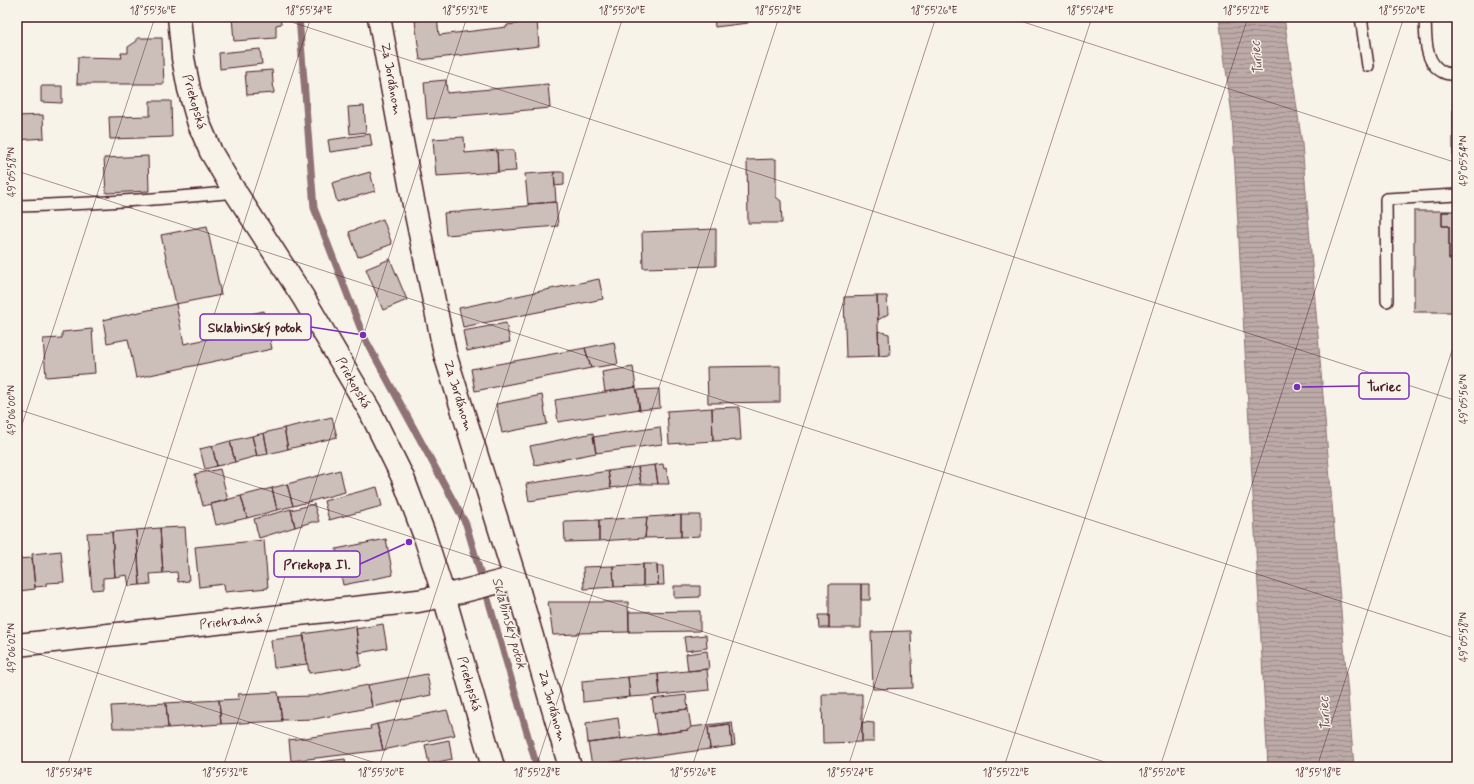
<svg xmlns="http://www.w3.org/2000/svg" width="1474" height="784" font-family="Mynerve,sans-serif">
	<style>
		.water { fill: url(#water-rules); stroke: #8e7275 }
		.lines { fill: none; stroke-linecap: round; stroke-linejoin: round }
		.stream { stroke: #8e7275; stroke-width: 7 }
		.building { fill: #ccbfb9; stroke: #4a1f2b }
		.lane-casing { stroke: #4a1f2b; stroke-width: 14 }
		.street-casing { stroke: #4a1f2b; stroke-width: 25 }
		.secondary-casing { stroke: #4a1f2b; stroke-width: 25 }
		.lane { stroke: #f7f3e8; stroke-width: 11 }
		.street { stroke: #f7f3e8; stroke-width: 22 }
		.secondary { stroke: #f7f3e8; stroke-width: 22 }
		.ticks { fill: none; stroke: #4a1f2b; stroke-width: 1; stroke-opacity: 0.45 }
		.labels { text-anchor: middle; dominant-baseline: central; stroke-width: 3; stroke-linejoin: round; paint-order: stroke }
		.street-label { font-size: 13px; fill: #4a1f2b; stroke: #f7f3e8 }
		.water-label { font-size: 14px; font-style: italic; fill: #6c4950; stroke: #f7f3e8 }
		.leader { fill: none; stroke: #7b2cbf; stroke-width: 1.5 }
		.callout-dot { fill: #7b2cbf; stroke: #f7f3e8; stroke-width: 1.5 }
		.callout { fill: #f7f3e8; stroke: #7b2cbf; stroke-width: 1.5 }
		.callout-label { font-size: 14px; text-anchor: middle; font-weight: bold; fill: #4a1f2b }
		.neatline { fill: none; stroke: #4a1f2b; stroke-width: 1.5 }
		.ticks-label { font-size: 10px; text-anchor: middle; fill: #4a1f2b }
	</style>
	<defs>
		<pattern id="water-rules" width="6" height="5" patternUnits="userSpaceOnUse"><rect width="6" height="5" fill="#bcaaa7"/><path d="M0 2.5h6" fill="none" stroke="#9b8a88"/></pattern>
	</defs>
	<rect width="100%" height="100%" fill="#f7f3e8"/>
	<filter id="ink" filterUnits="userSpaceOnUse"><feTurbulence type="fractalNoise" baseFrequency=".025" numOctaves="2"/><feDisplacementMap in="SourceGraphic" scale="8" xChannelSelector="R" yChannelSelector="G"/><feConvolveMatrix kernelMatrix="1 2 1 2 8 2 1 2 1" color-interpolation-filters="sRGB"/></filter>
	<g filter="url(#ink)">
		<path class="water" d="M1219,17H1284L1302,144L1354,767H1268L1232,115Z"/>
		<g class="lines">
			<path class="stream" d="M299,17L314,208L363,335L466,524L537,767"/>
		</g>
		<path class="building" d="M232,17H280L281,24L276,25V38L234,41Z
			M714,17H747L748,23L715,27Z
			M1456,17H1457V56H1456Z
			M437,18L439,35L507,27V25L537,21L539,46L420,60L415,21Z
			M137,38H162L164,84H77L78,57L122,58L121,53H128V47L137,41Z
			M260,49L262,64L220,69L219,53Z
			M272,70L274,93L247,95L245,72Z
			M446,80L447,93L548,84L550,108L427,119L424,82Z
			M41,86H62V103L41,102Z
			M1453,100H1457V166H1453Z
			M150,101H171L172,137L110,139L109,117L150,116Z
			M364,106L366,132L350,134L348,107Z
			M43,115L44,138L17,140V116Z
			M370,134L372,146L330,152L328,140Z
			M464,137L465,153L497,150L498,172L436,176L433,139Z
			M497,150H514L516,171L498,172Z
			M148,156L149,191L106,193L104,158Z
			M776,159V197L781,201L782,223H748L747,160Z
			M370,172L375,191L337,202L332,183Z
			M554,172H564V185L555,186Z
			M554,172L556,202L528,204L525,174Z
			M556,202L558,226L446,235L444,213L528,206V204Z
			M1414,211H1449V212H1442V226H1449V259H1457V312H1414Z
			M1449,211H1457V259H1449V226H1442V212H1449Z
			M383,219L392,244L358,257L349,232Z
			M207,226L221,295L176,304L161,235Z
			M716,229V266L643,268L642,232Z
			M390,259L407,300L383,310L366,269Z
			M599,279L603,299L463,327L459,308Z
			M877,296H887L888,314L878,320Z
			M877,296L879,356L846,357L844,297Z
			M176,304L184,344L240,332L237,317L264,311L272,349L136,378L128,339L107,343L103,320Z
			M506,323L510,342L467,351L463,331Z
			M92,329L95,373L46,377L43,339L62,338V332Z
			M878,331L889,334L890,355L879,356Z
			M614,342L618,364L591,368L585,348Z
			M585,348L591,368L475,391L471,369Z
			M780,366V402L708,403L707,367Z
			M633,367L636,387L605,392L602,372Z
			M636,387L640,409L558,422L555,400Z
			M659,389L660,408L639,410L637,390Z
			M542,395L547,424L502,433L496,404Z
			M739,407L741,440L713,441L712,408Z
			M712,408L713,441L669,444L667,411Z
			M332,417L337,437L288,449L284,428Z
			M660,427L662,444L596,453L593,437Z
			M284,428L288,449L268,454L264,433Z
			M264,433L268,454L257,456L252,436Z
			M593,433L596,453L535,465L530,446Z
			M252,436L257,456L235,462L230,441Z
			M230,441L235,462L217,466L212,446Z
			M212,446L217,466L205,469L200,449Z
			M663,464L664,469L666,468L669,484H658L655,465Z
			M655,465L658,484H641L638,467Z
			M638,467L641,484L611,488L608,471Z
			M220,469L228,500L203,506L195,474Z
			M340,470L345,492L293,506L287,484Z
			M608,471L611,488L529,501L526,484Z
			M287,484L293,506L277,510L272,488Z
			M377,487L382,506L329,520L324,501Z
			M272,488L277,510L247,518L241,496Z
			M241,496L247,518L216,525L211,504Z
			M314,504L319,522H312L295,527L291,510Z
			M291,509L295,527L259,538L254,519Z
			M681,515V537L645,538L647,517Z
			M681,515H700V536L681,537Z
			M647,517L645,538L599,541V520Z
			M599,520V541L565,542L564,521Z
			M185,527L189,581L178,582L177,572L163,573L160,528Z
			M160,528L163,573L150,574L151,584L140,585L136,530Z
			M136,530L140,585L129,586L127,575L115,577L112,532Z
			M112,532L115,577L103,578V589L92,590L87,533Z
			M386,539L393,575L343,585L336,549Z
			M264,540L268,588L225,592L224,584L199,587L195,547Z
			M61,551L64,582L46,583V586L35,587L32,554Z
			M32,558L35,589L19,591V593H17V559Z
			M643,564V586L614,587L613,566Z
			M643,564H657L658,585L643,586Z
			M613,566L614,587L584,589L583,567Z
			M657,566H663L664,585H658Z
			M829,584H861V628H829Z
			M861,584H870V600H861Z
			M674,586H700V597L674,598Z
			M548,602H628L629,632L577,633V634L553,635Z
			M700,611V631L629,632V612Z
			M819,615H829V628H820Z
			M383,624L387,648L359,653L356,629Z
			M356,626L361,666L309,673L303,634Z
			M911,631L913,688L873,689L871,632Z
			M706,635L707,648L686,651L684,637Z
			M304,636L307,664L274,668L271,640Z
			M707,651L709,669L688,671L686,654Z
			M707,669L709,690L660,695L658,674Z
			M427,674L431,695L372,707L368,685Z
			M658,674L660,695L630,697L628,677Z
			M628,677L630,697L583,702L582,681Z
			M368,685L372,707L315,719L282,720L279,697L312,696Z
			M278,692L282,721L221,724L219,700L239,699L238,694Z
			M822,694H862V742L823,743Z
			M686,695L688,709L654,713L652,699Z
			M219,700L221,724L168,728L166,703Z
			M166,703L168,728H113L111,706Z
			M688,709L691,727L688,730L657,734L654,713Z
			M447,710L455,735L383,750L377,724Z
			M618,718L621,739L588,743L586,723Z
			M732,722L735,745L732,746L730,724L708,727L710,749L592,765L588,743L688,730L691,727Z
			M862,722L874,723V742H862Z
			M377,724L383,750L291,761L289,740L371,729L370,726Z
			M730,724L732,746L710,749L708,727Z
			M449,740L452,759L429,764L425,745Z
			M345,759L346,767H320V762Z"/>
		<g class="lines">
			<g class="lane-casing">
				<path id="lane" d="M1361,17L1368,66
					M1425,17C1426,36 1423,64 1445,73C1448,74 1453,74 1457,75
					M17,206C90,204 163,199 236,192
					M1387,301L1386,199L1457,195"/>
			</g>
			<g class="street-casing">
				<path id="street" d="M379,17L412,195L445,354L515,578L570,767
					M17,645L418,601L444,596L515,578"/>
			</g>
			<g class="secondary-casing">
				<path id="secondary" d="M179,17L183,58L189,89L199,124L211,152L227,179L303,297L370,411L403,478L424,534L444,596L493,767"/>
			</g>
			<use href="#lane" class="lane"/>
			<use href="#street" class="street"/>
			<use href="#secondary" class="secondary"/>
		</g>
	</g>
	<path class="ticks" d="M276,17L1457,401M1008,17L1457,163M17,171L1457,639M17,409L1120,767M17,440L155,17M17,647L388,767M67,767L311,17M223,767L467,17M379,767L623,17M536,767L779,17M692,767L936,17M848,767L1092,17M1004,767L1248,17M1160,767L1404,17M1317,767L1457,335"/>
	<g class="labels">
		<g class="street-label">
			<text transform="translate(391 79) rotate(80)">Za Jordánom</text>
			<text transform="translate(194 102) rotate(74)">Priekopská</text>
			<text transform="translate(353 383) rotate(60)">Priekopská</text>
			<text transform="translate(458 396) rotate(73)">Za Jordánom</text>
			<text transform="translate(231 622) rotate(-6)">Priehradná</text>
			<text transform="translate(469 684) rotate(74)">Priekopská</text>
			<text transform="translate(552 706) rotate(74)">Za Jordánom</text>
		</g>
		<g class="water-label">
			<text transform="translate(1257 58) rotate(-97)">Turiec</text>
			<text transform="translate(509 623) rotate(74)">Sklabinský potok</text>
			<text transform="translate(1325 714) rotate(-95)">Turiec</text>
		</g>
	</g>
	<path class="leader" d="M363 335L311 327M1297 387L1359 386M409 542L360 564"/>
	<g class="callout-dot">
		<circle cx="363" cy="335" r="4"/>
		<circle cx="1297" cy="387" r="4"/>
		<circle cx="409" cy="542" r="4"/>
	</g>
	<g class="callout">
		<rect x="200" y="314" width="111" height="26" rx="4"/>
		<rect x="1359" y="373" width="50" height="26" rx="4"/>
		<rect x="274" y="551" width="86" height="26" rx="4"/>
	</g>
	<g class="callout-label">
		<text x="255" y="332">Sklabinský potok</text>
		<text x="1384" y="391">Turiec</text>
		<text x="317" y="569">Priekopa II.</text>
	</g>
	<rect width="1474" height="784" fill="none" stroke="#f7f3e8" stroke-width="44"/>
	<rect x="22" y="22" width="1430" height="740" class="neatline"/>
	<g class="ticks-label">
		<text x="153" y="14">18°55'36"E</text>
		<text x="309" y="14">18°55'34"E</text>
		<text x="465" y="14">18°55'32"E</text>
		<text x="622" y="14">18°55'30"E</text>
		<text x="778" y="14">18°55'28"E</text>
		<text x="934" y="14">18°55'26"E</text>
		<text x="1090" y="14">18°55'24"E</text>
		<text x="1246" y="14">18°55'22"E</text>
		<text x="1402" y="14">18°55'20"E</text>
		<text transform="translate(1463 161) rotate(-90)" y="4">49°05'54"N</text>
		<text transform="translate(11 172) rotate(-90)" y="4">49°05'58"N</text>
		<text transform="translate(1463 399) rotate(-90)" y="4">49°05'56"N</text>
		<text transform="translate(11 410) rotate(-90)" y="4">49°06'00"N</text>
		<text transform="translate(1463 637) rotate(-90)" y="4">49°05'58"N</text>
		<text transform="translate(11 648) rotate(-90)" y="4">49°06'02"N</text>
		<text x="69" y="776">18°55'34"E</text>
		<text x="225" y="776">18°55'32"E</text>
		<text x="381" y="776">18°55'30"E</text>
		<text x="537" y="776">18°55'28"E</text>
		<text x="693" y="776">18°55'26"E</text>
		<text x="850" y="776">18°55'24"E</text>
		<text x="1006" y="776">18°55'22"E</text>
		<text x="1162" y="776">18°55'20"E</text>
		<text x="1318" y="776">18°55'18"E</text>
	</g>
</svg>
